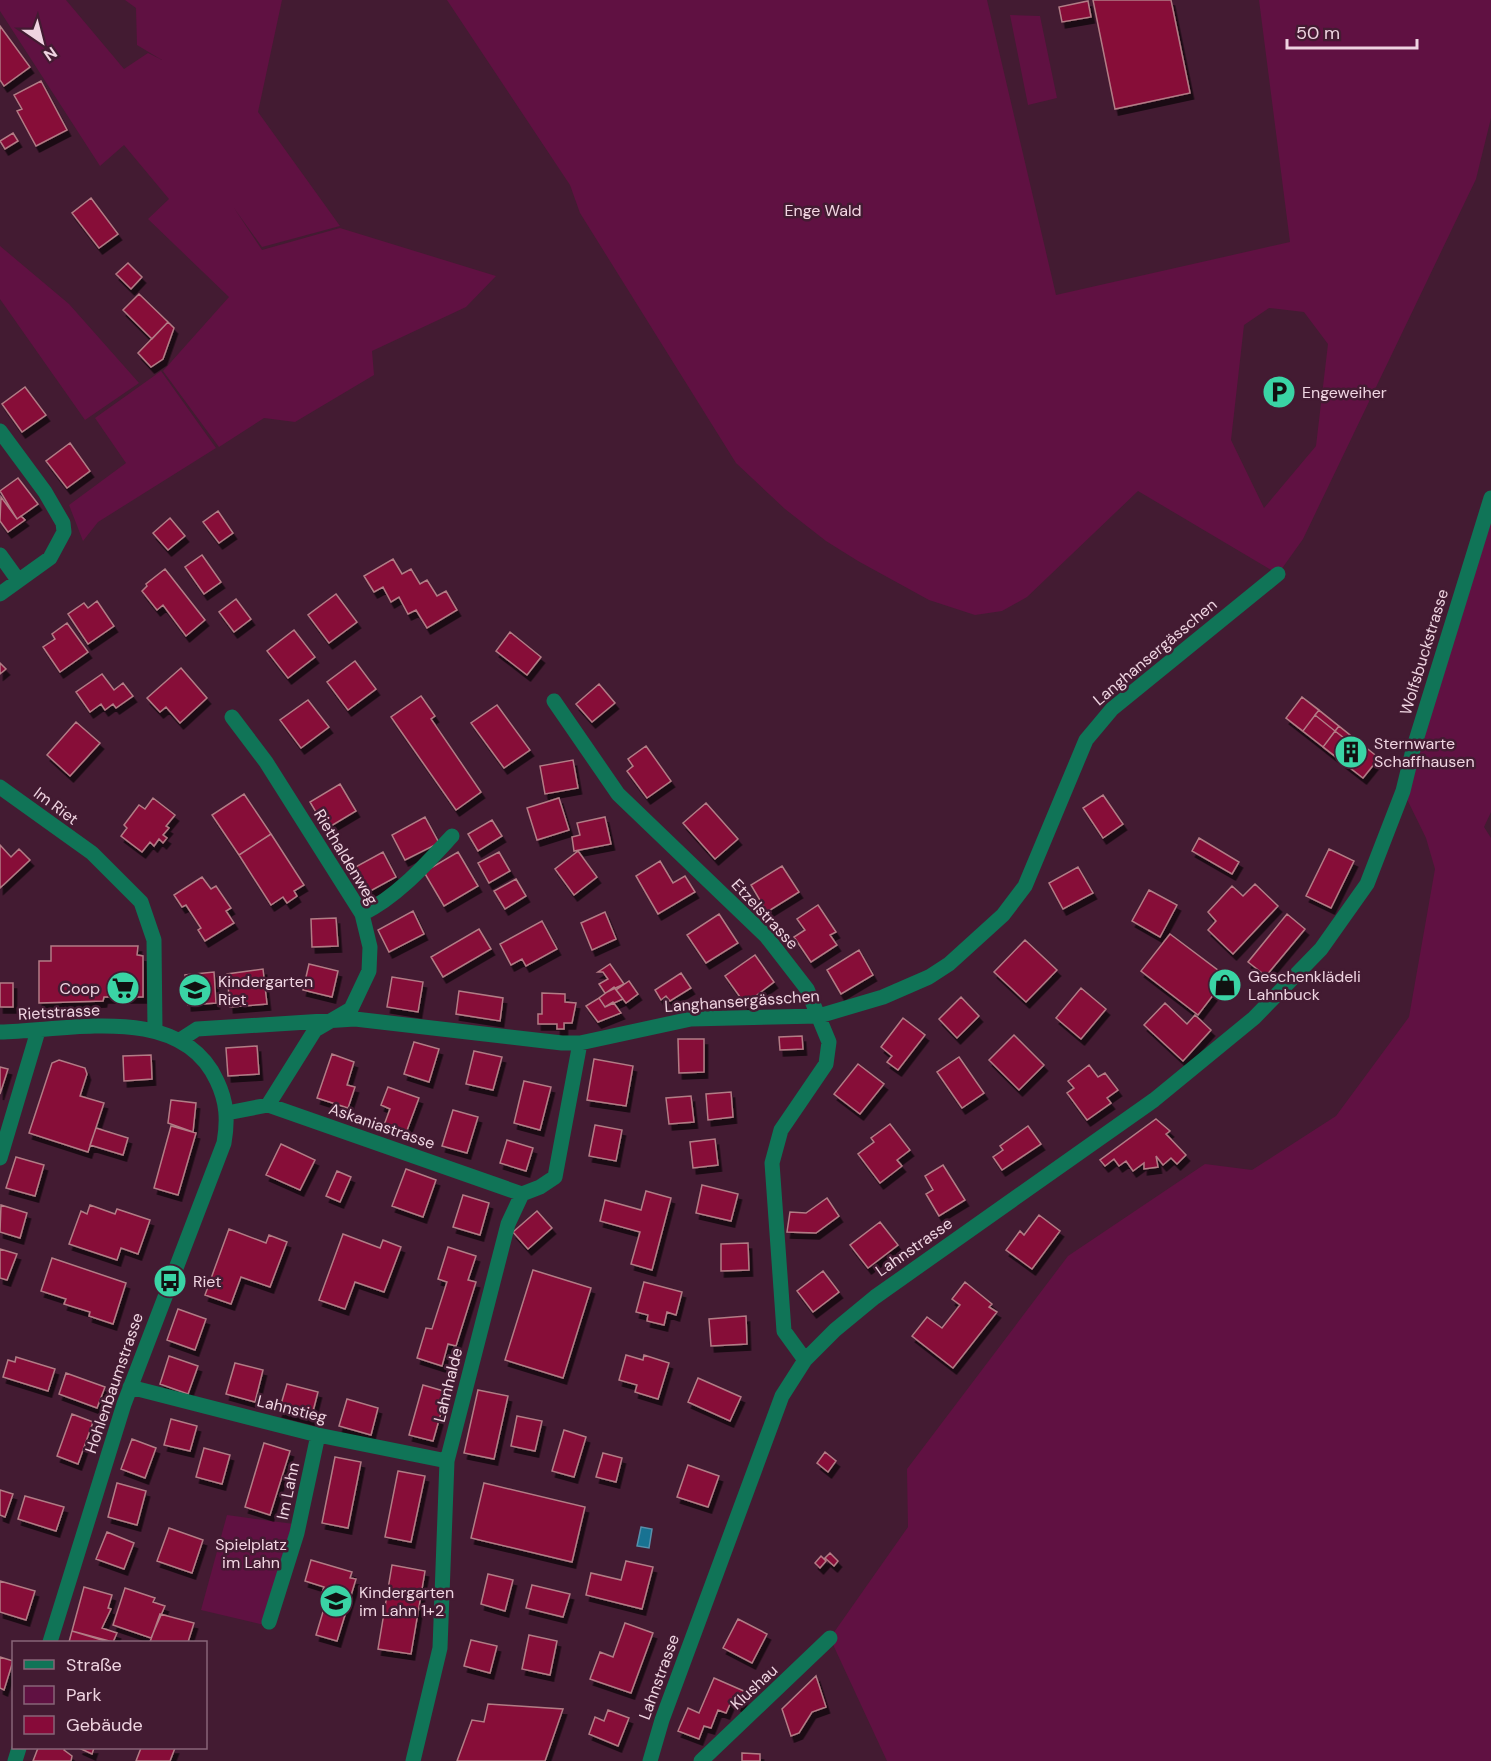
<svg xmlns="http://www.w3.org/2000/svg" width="1491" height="1761" font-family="'DM Sans',sans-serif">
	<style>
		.green { fill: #601142; fill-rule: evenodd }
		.water { fill: #187292; stroke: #588faa; stroke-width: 1.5 }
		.building { fill: #870a39; stroke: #b27c85; stroke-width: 1.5; filter: url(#shadow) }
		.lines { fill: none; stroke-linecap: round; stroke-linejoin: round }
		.minor { stroke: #107457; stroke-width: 15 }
		.labels { text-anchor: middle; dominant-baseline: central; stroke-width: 5; stroke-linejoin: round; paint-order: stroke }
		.park-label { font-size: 16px; fill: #f3d6e3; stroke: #431b32 }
		.poi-label { font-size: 16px; fill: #efd4e1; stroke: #431b32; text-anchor: start }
		.street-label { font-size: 16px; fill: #efd4e1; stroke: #431b32 }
	</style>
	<defs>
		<filter id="shadow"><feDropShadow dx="3.5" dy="6" stdDeviation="0" flood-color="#0009"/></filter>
	</defs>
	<rect width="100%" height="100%" fill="#431b32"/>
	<path class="green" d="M0,0H66L124,69L148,53L162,60L137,45L136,8L125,0H282L258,112L340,226L262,247L234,208L262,250L340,228L496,276L466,307L372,351L374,375L295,422L264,418L219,447L163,371L229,297L148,219L169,199L124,145L100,166L0,11Z
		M447,0H987L1056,295L1290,242L1259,0H1491V118L1476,179L1303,539L1278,574L1138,491L1027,597L1002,611L975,615L929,600L858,561L826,541L785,509L736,463L580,213L570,185ZM1269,308L1304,312L1328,344L1316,446L1264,508L1231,440L1244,325Z
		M1010,15L1040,16L1057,98L1028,105Z
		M0,246L69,304L139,383L85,420L0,299Z
		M161,371L216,448L98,522L83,541L69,505L126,463L95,418Z
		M1491,498V812L1484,827L1491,838V1761H887L830,1638L908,1527L907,1469L1068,1256L1205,1164L1252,1170L1336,1116L1409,1017L1435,869L1426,838L1403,791Z
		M227,1515L294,1524L264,1625L201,1610Z"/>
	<path class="water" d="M641,1527L652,1529L649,1548L637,1546Z"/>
	<path class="building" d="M1093,0H1171L1190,93L1115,109Z
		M1088,1L1091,17L1062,22L1059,7Z
		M0,26L30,67L4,86L0,80Z
		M41,81L67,130L36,146L17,111L22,109L14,95Z
		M13,133L18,141L5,149L0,141Z
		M91,198L118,234L99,248L72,213Z
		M128,263L142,277L131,289L116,274Z
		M139,294L168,322L152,339L123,310Z
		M168,322L174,328L163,359L151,367L138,353Z
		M25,387L46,415L22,432L2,404Z
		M70,443L90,471L67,488L46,461Z
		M18,478L38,504L17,519L0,491Z
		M1,497L17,519L21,516L25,520L8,532L0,521Z
		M218,511L233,533L219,543L203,522Z
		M170,518L185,536L168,550L153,533Z
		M202,555L221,582L204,594L185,567Z
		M393,559L402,574L411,569L420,584L427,580L437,596L446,591L457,610L427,628L416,610L408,614L399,597L391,602L383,587L374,592L364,576Z
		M165,569L205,620L186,636L163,605L157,610L142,591L147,586L146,584Z
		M336,594L357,622L329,643L308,615Z
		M236,599L251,619L234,632L219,612Z
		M97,601L114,626L88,644L68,614L84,603L88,608Z
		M67,623L88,652L60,672L43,647L55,639L52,634Z
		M294,630L315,657L288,678L267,651Z
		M510,632L541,657L527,675L496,651Z
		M355,661L376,689L348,710L327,682Z
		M0,663L6,669L0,674Z
		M181,668L207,698L180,723L166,707L160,712L147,698Z
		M102,674L114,690L123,683L133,696L116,708L113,704L105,710L101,704L90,712L76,692Z
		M599,684L615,703L592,722L576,704Z
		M421,696L435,716L431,719L481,792L456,810L391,717Z
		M1302,697L1379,758L1363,778L1286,718Z
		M1302,697L1319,710L1303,731L1286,718Z
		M308,700L329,727L301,748L280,720Z
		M497,705L530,750L504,768L471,723Z
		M1319,710L1339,726L1335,731L1315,715Z
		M76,722L100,743L70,776L47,755Z
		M1339,726L1379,758L1363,778L1323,747Z
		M1335,731L1349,742L1337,758L1323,747Z
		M646,746L671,781L647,798L627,771L633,766L628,759Z
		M573,760L578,788L545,794L540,766Z
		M340,784L356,811L326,829L310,802Z
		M244,794L271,834L239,855L212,815Z
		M1103,795L1123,824L1103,838L1083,808Z
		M153,798L175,815L166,826L169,828L163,835L167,838L163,843L159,839L154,846L150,842L142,852L121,836L127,828L124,825L139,805L145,809Z
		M559,798L569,830L537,840L527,808Z
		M706,803L738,839L715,859L683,823Z
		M425,817L439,843L405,860L392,835Z
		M605,817L611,844L574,851L572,837L580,835L577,823Z
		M492,820L502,836L478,851L468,834Z
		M271,834L304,885L294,891L297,896L287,903L283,897L271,905L239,855Z
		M1199,838L1239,862L1232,874L1192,851Z
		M0,845L11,857L19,849L30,860L0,888Z
		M1329,849L1354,861L1331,908L1306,896Z
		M578,851L597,877L574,895L555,869Z
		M383,852L396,877L363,895L350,870Z
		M458,852L478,886L444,906L424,872Z
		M499,852L510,871L489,883L478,863Z
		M660,861L673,883L685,876L695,892L658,914L636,876Z
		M782,866L799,892L767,912L751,885Z
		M1078,867L1093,893L1063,909L1049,883Z
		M202,877L211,889L216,886L231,908L226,911L234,923L205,941L198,930L201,928L186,905L182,907L174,895Z
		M516,879L526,896L505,909L494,891Z
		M1255,884L1278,906L1233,954L1208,930L1216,921L1208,912L1232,886L1243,896Z
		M1149,890L1177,905L1160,937L1132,921Z
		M818,905L836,932L830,935L837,945L811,962L794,937L805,930L797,919Z
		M413,911L424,934L389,952L378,930Z
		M605,912L616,939L592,950L581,923Z
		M719,914L738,943L706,963L687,935Z
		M1287,914L1305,929L1266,976L1248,962Z
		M336,918L338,946L312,947L311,919Z
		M542,921L557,949L526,966L522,959L511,965L500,944Z
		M479,929L491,949L443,977L431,957Z
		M1170,934L1227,977L1198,1015L1141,971Z
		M1025,940L1057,970L1026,1002L994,972Z
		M51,946H138L137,955L143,956V997H104L103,1001L39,1003V961H51Z
		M859,950L873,975L841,994L827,970Z
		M755,955L774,982L745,1004L725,976Z
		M309,964L338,971L332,997L303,990Z
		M610,964L624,984L605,993L599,984L608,979L603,972H598Z
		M263,969L267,1004L230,1007L227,974Z
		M214,972L216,1003L188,1005L185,975Z
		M681,973L691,988L670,1001L666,996L661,1000L655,990Z
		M392,977L423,982L418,1012L387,1007Z
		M629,981L638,994L626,1003L616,990Z
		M0,983H13V1007H0Z
		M614,987L623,999L605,1007L599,998Z
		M1081,988L1106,1009L1081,1039L1056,1018Z
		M459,991L503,998L500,1021L456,1014Z
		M542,993L565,994V1002L576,1003L572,1023H564V1029H557V1024H538V1014H542Z
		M961,997L979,1016L957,1038L939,1019Z
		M599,998L605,1007L613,1002L621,1013L598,1022L586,1006Z
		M1165,1003L1187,1024L1195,1015L1211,1030L1183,1061L1144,1025Z
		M903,1018L925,1035L898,1070L887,1062L892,1056L881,1047Z
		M1014,1035L1044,1065L1019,1090L989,1060Z
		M802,1036L803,1049L780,1050L779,1037Z
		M678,1039H704V1072L679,1073Z
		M414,1042L439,1049L429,1082L404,1074Z
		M257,1046L259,1074L228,1076L226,1048Z
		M474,1051L502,1057L493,1090L466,1084Z
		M332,1054L354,1062L347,1085L355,1087L348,1108L317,1098Z
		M151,1055L152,1079L124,1081L123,1056Z
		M959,1057L984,1093L962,1108L937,1072Z
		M594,1059L633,1066L626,1106L587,1100Z
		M59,1060L85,1068L87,1074L80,1096L104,1103L88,1152L29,1133L52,1063Z
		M858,1064L884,1084L860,1114L834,1094Z
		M1089,1065L1098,1077L1105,1073L1118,1090L1107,1098L1111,1103L1087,1120L1067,1093L1074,1088L1068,1081Z
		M0,1067L8,1069L0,1094Z
		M524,1081L551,1087L540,1130L514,1123Z
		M388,1087L419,1098L406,1133L384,1125L390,1109L381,1105Z
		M731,1092L733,1117L708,1120L706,1094Z
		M691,1096L694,1122L669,1124L666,1098Z
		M171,1100L196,1103L193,1132L168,1123Z
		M453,1110L478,1117L467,1153L442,1146Z
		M1156,1119L1170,1131L1166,1134L1186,1155L1177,1164L1171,1158L1163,1165L1156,1156L1158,1167L1144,1169V1163L1133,1171L1126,1161L1119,1166L1114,1159L1105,1166L1100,1160Z
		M890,1124L910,1150L897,1160L902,1166L880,1183L858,1154L874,1142L871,1138Z
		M595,1125L622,1130L616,1161L589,1156Z
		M171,1126L196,1133L178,1195L154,1188Z
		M1028,1126L1041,1144L1002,1170L993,1157L1003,1150L1000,1146Z
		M96,1128L128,1138L123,1155L90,1145Z
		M715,1139L718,1165L693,1168L690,1142Z
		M507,1140L533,1148L526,1171L500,1163Z
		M281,1144L315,1160L300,1190L266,1175Z
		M16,1157L44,1165L35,1196L6,1188Z
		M943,1165L965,1200L939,1216L926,1194L933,1190L925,1176Z
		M406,1169L436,1180L423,1217L392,1206Z
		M337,1171L351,1177L340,1202L326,1196Z
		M702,1185L738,1194L731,1221L696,1213Z
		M646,1191L671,1198L652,1270L631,1264L640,1232L600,1221L605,1200L641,1210Z
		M463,1195L489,1203L480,1235L453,1227Z
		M827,1198L839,1216L816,1233L787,1232L790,1212L806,1213Z
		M1,1205L27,1213L20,1238L0,1232Z
		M90,1205L115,1214L117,1209L150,1220L138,1254L121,1248L117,1260L69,1244L81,1211L87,1214Z
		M537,1211L552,1228L528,1249L513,1232Z
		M1039,1215L1060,1231L1032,1269L1006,1250L1020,1231L1024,1235Z
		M880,1222L898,1245L868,1268L850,1245Z
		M229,1229L266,1243L269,1235L287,1242L270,1287L241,1277L231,1304L205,1295Z
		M343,1234L380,1248L383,1240L401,1247L384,1292L355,1282L345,1309L319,1300Z
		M748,1243L749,1270L721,1271V1244Z
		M448,1247L476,1256L468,1280L476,1282L456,1346L448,1344L442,1366L417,1358L426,1328L432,1329L447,1282L438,1279Z
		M0,1249L17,1254L7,1280L0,1278Z
		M52,1258L126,1283L113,1324L89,1316L90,1312L64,1304L66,1299L41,1291Z
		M533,1270L591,1288L563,1378L505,1360Z
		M823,1271L839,1292L813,1312L797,1291Z
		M644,1282L682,1292L676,1315L667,1312L664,1325L647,1321L648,1315L636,1312Z
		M965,1282L992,1304L989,1307L997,1312L953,1368L912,1336L927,1317L942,1328L960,1305L952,1299Z
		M178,1309L206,1319L195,1350L167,1340Z
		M746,1316L747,1344L711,1346L709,1319Z
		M626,1355L643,1360L644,1355L669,1363L658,1399L635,1392L637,1385L619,1380Z
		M169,1356L198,1366L188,1394L160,1384Z
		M16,1357L55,1369L48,1391L3,1377L8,1360L15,1362Z
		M235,1363L263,1370L255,1402L226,1394Z
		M66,1373L105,1387L97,1408L59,1394Z
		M698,1378L741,1397L730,1421L688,1402Z
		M287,1384L318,1392L311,1419L279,1411Z
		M423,1385L447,1392L433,1441L409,1435Z
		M478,1390L508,1396L494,1459L464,1453Z
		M347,1399L378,1408L371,1435L339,1426Z
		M72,1414L93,1422L78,1464L57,1456Z
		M517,1416L542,1421L535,1451L511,1446Z
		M171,1419L197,1426L190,1451L164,1445Z
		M564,1430L586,1437L574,1477L552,1471Z
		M132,1439L156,1448L145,1478L121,1469Z
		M264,1443L290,1451L270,1515L245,1507Z
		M204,1448L230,1455L222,1484L196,1477Z
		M825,1452L836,1461L828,1472L817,1463Z
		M603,1453L622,1458L616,1482L596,1477Z
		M335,1457L361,1462L348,1528L322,1523Z
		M688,1465L719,1476L708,1507L677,1497Z
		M398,1471L425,1476L411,1542L385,1537Z
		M117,1483L146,1491L137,1525L108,1517Z
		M484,1483L585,1507L572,1562L471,1538Z
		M0,1490L13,1494L5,1517L0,1515Z
		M25,1496L64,1507L56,1531L18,1519Z
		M169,1528L203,1540L192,1573L157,1561Z
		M107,1532L134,1543L124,1569L96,1559Z
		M830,1553L838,1561L834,1566L825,1558Z
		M821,1556L826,1561L820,1568L815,1563Z
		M311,1560L352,1572L350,1578L356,1579L337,1641L316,1635L326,1602L320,1600L324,1587L305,1581Z
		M626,1561L653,1567L642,1609L586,1595L591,1573L621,1580Z
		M392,1565L425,1571L411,1654L378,1649Z
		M488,1574L513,1580L505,1611L481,1604Z
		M0,1581L35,1591L26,1620L0,1612Z
		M532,1585L570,1594L563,1617L526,1608Z
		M84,1587L112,1595L108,1608L111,1609L102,1628L117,1633L113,1642L72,1631Z
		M125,1588L155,1598L153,1602L165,1606L151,1638L113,1625Z
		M160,1614L194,1623L188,1642H150Z
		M738,1619L767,1634L752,1663L723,1648Z
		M625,1623L653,1633L631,1693L590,1679L600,1652L613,1657Z
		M72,1631L105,1641L104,1642H69Z
		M529,1635L557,1641L550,1675L522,1669Z
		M471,1640L497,1646L490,1673L464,1666Z
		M0,1657L13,1661L4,1690L0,1688Z
		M816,1676L826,1707L812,1712L799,1733L791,1736L782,1709Z
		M714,1678L746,1692L740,1706L731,1702L726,1713L718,1710L711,1728L704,1726L699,1739L678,1731L688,1708L699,1713Z
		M488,1704L563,1709L545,1761H457L472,1720L484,1722Z
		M608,1710L629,1718L618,1746L589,1734L595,1717L604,1721Z
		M38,1748H65L64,1750L72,1756L71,1761H33Z
		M79,1748H94L92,1754Z
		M141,1748H175L170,1761H136Z
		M742,1753L760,1754V1761H742Z"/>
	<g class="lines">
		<path class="minor" d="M0,431L45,492L63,523L64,532L50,558L0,594
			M0,555L18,580
			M554,701L618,794L766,936L807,989L829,1042L826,1064L781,1130L772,1163L784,1331L805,1360
			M232,717L266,762L362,914L370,947L369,971L351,1009L315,1030L268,1105
			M0,787L92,853L141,902L154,940L155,1030
			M362,914C398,896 425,865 452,836
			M0,1032C69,1031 181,1002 217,1081C227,1102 228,1120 224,1143L124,1404L50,1642
			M180,1040L197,1029L355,1019L562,1043H580L691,1019L819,1016L883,997L929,977L949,964L1003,915L1025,886L1086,740L1112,709L1278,574
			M227,1113L268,1105L522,1194
			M0,1158L38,1031
			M130,1387L318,1435L447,1461
			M269,1622L297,1533L318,1435
			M15,1761L19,1748
			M413,1761L440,1648L447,1461L508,1224L522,1194L540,1187L555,1177L580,1043
			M650,1761L662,1720L782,1396L805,1360L835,1330L875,1297L1154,1100L1254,1018L1321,949L1367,884L1403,791L1413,750L1491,498
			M701,1761L830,1638"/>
	</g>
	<defs>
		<g id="parking-disc" transform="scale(1.725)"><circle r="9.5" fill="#3ad4a5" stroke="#431b32"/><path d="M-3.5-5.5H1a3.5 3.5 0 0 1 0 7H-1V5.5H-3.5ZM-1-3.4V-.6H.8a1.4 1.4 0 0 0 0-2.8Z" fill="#111"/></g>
		<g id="building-disc" transform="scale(1.725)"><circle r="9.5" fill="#3ad4a5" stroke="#431b32"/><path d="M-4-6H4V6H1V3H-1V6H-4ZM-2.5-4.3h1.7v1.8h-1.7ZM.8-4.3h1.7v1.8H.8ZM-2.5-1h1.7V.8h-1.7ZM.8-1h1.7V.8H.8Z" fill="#111"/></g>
		<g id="shop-disc" transform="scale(1.725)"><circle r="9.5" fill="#3ad4a5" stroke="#431b32"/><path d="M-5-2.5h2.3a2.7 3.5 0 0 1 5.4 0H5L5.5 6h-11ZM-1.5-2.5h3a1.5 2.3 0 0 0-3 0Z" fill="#111"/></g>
		<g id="supermarket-disc" transform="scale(1.725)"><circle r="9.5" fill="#3ad4a5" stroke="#431b32"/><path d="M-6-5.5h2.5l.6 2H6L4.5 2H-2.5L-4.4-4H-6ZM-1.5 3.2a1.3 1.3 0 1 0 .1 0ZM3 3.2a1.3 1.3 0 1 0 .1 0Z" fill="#111"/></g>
		<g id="school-disc" transform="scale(1.725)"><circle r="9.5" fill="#3ad4a5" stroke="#431b32"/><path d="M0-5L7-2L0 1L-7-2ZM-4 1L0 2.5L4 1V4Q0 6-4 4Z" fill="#111"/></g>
		<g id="bus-disc" transform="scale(1.725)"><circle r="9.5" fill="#3ad4a5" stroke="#431b32"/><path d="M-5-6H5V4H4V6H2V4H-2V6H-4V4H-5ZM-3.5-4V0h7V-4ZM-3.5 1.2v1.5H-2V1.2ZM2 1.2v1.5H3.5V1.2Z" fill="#111"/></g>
	</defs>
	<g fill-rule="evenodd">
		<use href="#parking-disc" x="1279" y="392"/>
		<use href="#building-disc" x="1351" y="752"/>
		<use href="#shop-disc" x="1225" y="985"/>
		<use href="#supermarket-disc" x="123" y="988"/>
		<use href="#school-disc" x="195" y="990"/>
		<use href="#bus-disc" x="170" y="1281"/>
		<use href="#school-disc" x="336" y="1601"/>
	</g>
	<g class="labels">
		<g class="park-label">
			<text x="823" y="210">Enge Wald</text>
			<text x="251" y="1544">Spielplatz<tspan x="251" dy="18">im Lahn</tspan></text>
		</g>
		<g class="poi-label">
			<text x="1302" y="392">Engeweiher</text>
			<text x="1374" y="743">Sternwarte<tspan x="1374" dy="18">Schaffhausen</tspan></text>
			<text x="1248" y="976">Geschenklädeli<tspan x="1248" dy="18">Lahnbuck</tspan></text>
			<text x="218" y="981">Kindergarten<tspan x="218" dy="18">Riet</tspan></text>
			<text x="100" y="988" text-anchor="end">Coop</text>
			<text x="193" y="1281">Riet</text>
			<text x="359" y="1592">Kindergarten<tspan x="359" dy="18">im Lahn 1+2</tspan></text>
		</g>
		<g class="street-label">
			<text transform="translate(1155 652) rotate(-40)">Langhansergässchen</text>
			<text transform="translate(1424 652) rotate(-73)">Wolfsbuckstrasse</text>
			<text transform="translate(56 806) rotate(37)">Im Riet</text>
			<text transform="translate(346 857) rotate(59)">Riethaldenweg</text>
			<text transform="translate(765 914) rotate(47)">Etzelstrasse</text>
			<text transform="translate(742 1001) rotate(-4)">Langhansergässchen</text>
			<text transform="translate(59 1012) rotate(-3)">Rietstrasse</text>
			<text transform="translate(382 1126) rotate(19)">Askaniastrasse</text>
			<text transform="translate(914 1247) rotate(-35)">Lahnstrasse</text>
			<text transform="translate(114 1383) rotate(-71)">Hohlenbaumstrasse</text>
			<text transform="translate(448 1385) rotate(-76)">Lahnhalde</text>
			<text transform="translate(292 1409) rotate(14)">Lahnstieg</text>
			<text transform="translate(288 1491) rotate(-78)">Im Lahn</text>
			<text transform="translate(659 1677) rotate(-70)">Lahnstrasse</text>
			<text transform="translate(754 1687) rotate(-43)">Klushau</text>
		</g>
	</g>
	<rect x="12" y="1641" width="195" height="108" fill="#431b32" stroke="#886578" stroke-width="1.5"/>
	<rect x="24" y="1660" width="30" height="9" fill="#107457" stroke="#886578" stroke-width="1.5"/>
	<text x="66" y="1671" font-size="18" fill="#efd4e1">Straße</text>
	<rect x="24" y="1686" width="30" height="18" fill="#601142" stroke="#886578" stroke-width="1.5"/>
	<text x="66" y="1701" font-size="18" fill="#efd4e1">Park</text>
	<rect x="24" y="1716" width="30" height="18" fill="#870a39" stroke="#886578" stroke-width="1.5"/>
	<text x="66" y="1731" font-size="18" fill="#efd4e1">Gebäude</text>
	<g transform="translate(42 42) rotate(145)" stroke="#431b32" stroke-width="4.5" paint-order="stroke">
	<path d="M0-4.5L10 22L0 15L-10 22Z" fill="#efd4e1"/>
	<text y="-9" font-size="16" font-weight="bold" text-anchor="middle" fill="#efd4e1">N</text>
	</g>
	<path d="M1287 39v9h130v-9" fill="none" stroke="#efd4e1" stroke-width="3"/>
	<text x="1296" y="39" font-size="18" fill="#efd4e1" stroke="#431b32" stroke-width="4.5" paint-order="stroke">50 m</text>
</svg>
